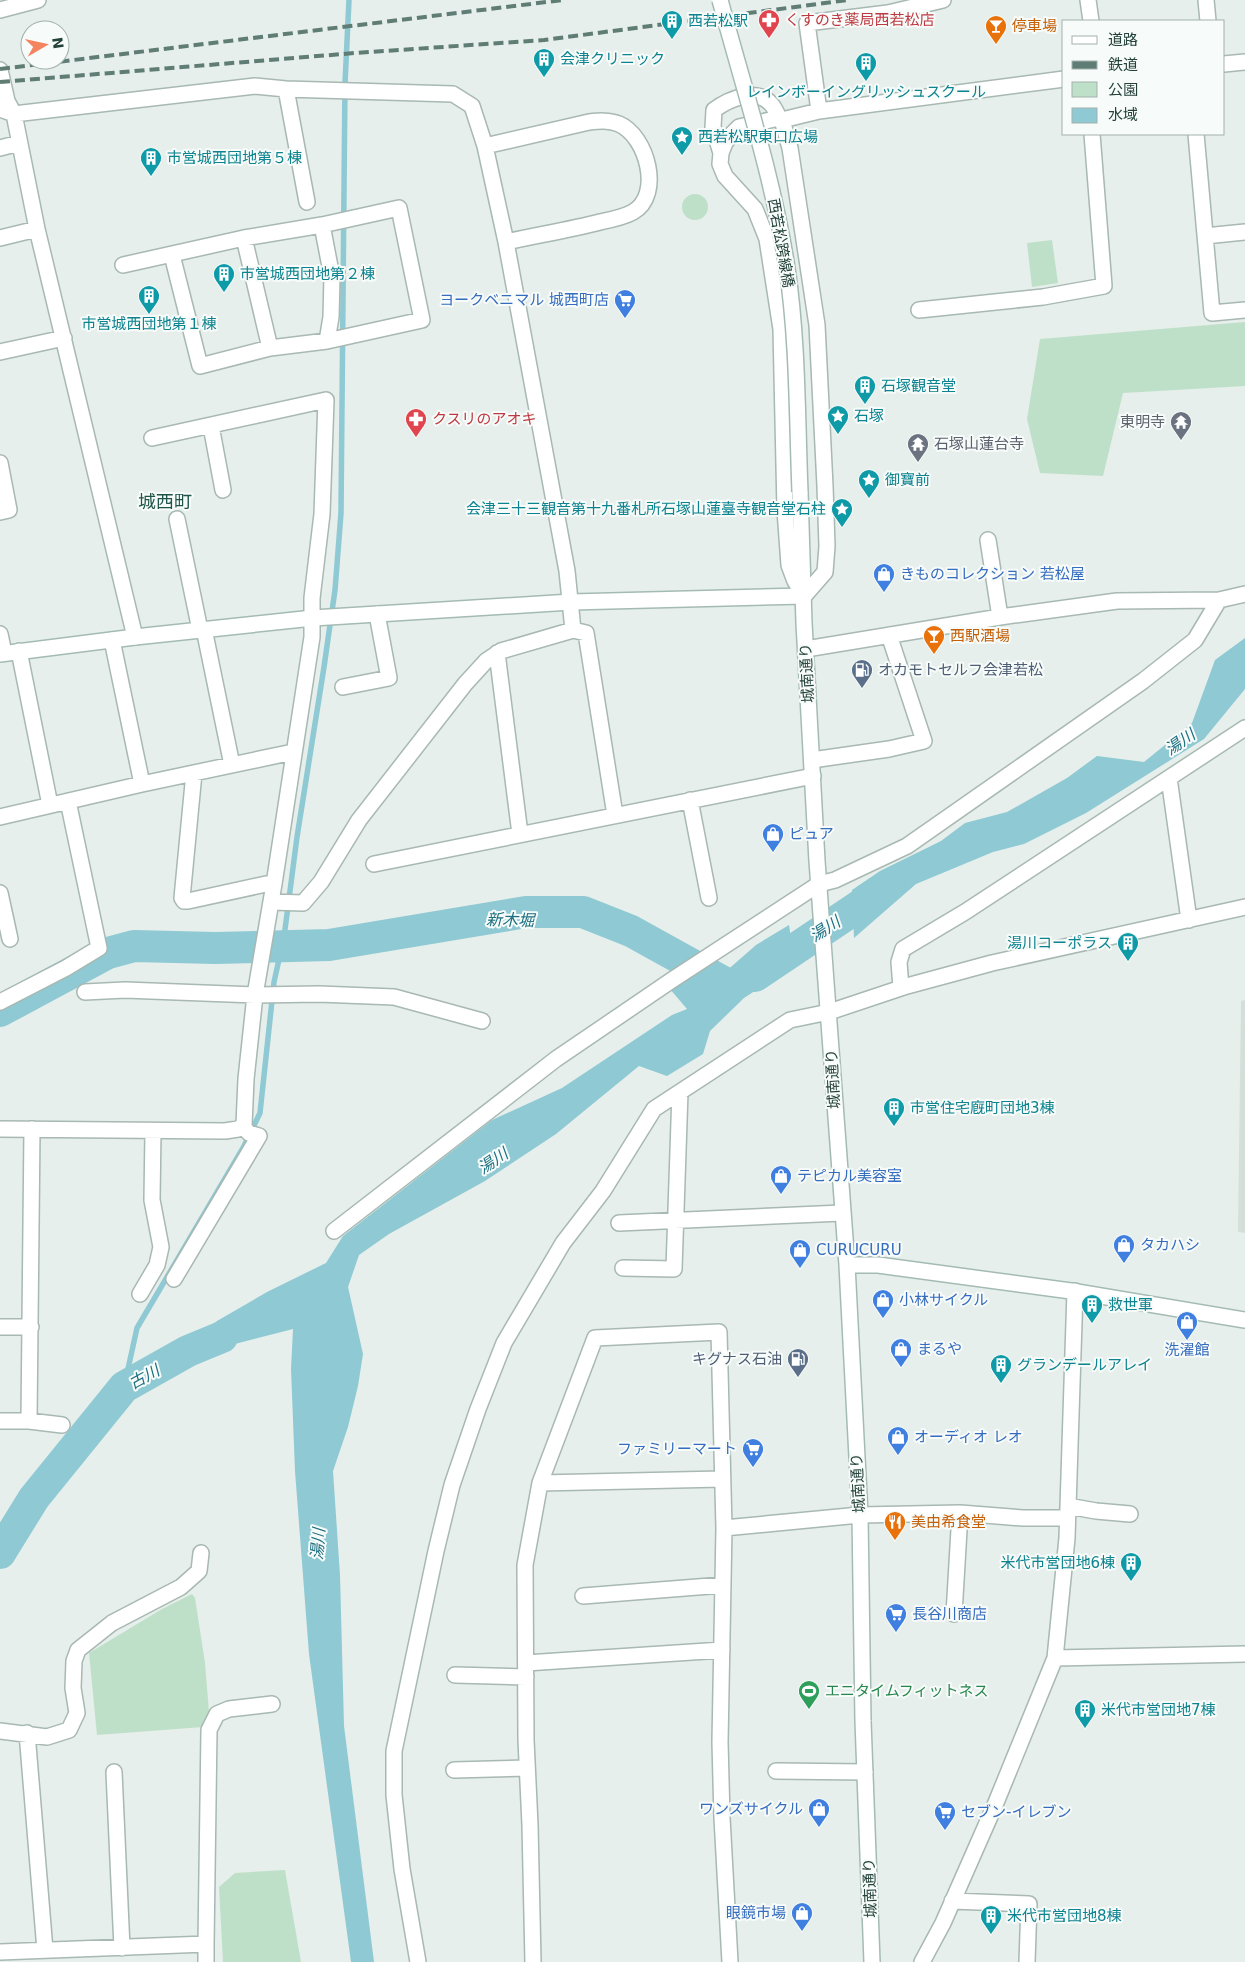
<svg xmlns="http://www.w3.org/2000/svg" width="1245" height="1962" font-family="'DejaVu Sans','Noto Sans JP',sans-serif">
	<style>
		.built { fill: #d4dfda }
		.green { fill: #bfe0c8 }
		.water { fill: #8ec9d4 }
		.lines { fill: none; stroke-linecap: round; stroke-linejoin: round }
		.stream { stroke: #8ec9d4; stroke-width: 5.5 }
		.river { stroke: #8ec9d4; stroke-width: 32 }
		.street-casing { stroke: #a8b8b2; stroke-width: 18 }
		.secondary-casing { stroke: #a4bbb3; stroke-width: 18 }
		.street { stroke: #fff; stroke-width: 15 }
		.secondary { stroke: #fff; stroke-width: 15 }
		.rail { stroke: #5f7d75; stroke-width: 4; stroke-dasharray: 10 5; stroke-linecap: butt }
		.secondary-bridge-casing { stroke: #a4bbb3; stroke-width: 18; stroke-linecap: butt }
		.secondary-bridge { stroke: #fff; stroke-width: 15 }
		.labels { text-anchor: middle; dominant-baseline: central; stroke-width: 4; stroke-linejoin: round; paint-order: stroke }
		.health-label { font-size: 15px; fill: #be3a42; stroke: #f7fbf9; text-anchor: start }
		.culture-label { font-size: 15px; fill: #0d838f; stroke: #f7fbf9; text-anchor: start }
		.food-label { font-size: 15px; fill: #c56008; stroke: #f7fbf9; text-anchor: start }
		.street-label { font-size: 15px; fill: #24423a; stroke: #f7fbf9 }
		.shop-label { font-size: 15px; fill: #366cbe; stroke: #f7fbf9; text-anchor: start }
		.worship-label { font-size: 15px; fill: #5b616d; stroke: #f7fbf9; text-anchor: end }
		.service-label { font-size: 15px; fill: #4e5e75; stroke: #f7fbf9; text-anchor: start }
		.leisure-label { font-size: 15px; fill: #27864d; stroke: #f7fbf9; text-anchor: start }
		.water-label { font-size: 16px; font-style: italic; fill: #1c6f80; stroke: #f7fbf9 }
		.quarter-label { font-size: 18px; fill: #1f5548; stroke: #f7fbf9 }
	</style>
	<rect width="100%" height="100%" fill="#e6efeb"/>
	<path class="built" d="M1245,1000V1233L1238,1232L1241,1001Z"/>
	<path class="green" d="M682 207a13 13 0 1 1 26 0a13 13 0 1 1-26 0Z
		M1052,240L1058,283L1032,287L1027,243Z
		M1245,322V386L1123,393L1103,476L1040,473L1027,419L1040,339Z
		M192,1594L195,1598L205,1663L209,1712L203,1727L97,1735L89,1653L162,1609Z
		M285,1870L301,1962H223L219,1887L235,1873Z"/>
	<path class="water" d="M1245,638V689L1204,739L1086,813L1024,844L993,852L916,884L854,938L852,890L880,871L941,841L965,823L1007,812L1067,778L1097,756L1144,762L1192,723L1215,660Z
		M789,925L795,965L744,998L710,1031L703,1054L667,1076L639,1066L556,1134L485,1181L389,1234L359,1255L348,1287L363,1354L358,1386L348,1427L333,1471L340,1575L344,1726L374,1962H351L309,1654L295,1471L291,1369L293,1329L227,1346L169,1357L217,1321L267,1292L326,1263L343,1236L492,1120L562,1088L672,1015L687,1009L670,989L705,962L724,973L756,945Z"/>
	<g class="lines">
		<path class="stream" d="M124,1387L137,1328L243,1148L260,1113L274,982L284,937L297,837L324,667L335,590L341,513L345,83L349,0"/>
		<path class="river" d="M755,976L889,886
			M0,1011L108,953L134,946L215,948L329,945L526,912H583L631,931L725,983
			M0,1553L34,1498L124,1387L188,1351L222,1337"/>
		<g class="street-casing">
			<path id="street" d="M1088,0L1091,21
				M1206,0L1208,21
				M0,10L38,0
				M1224,64L1245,62
				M0,70L7,101L14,114L37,229L135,637
				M286,89L307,202
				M0,109L14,114L255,86L286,89L453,94L472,106L485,146L506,242L567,571L573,630L501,651L486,661L465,684L359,820L321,882L303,903L271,902
				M819,111L807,23L888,13L943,0
				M779,118L782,120L790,148L817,325L825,486L827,546L825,572L804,596L795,581L789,565L785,510L781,329L767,239L755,209L725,176L720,164L721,153L725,143L730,136L739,127Z
				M782,120L819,111L1064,79
				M1196,134L1212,313L1245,310
				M485,146L589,122C599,121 609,120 619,124C647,136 663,195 633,212C624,217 610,220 600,222C569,230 537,235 506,242
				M0,148L19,143
				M721,153L713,127L714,110C729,99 756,87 771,104C775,108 777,114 779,118
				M322,225L332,277L331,317L327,341
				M1205,236L1245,232
				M0,238L37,229
				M244,238L270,348
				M123,265L244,238L322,225L399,208L422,320L327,341L270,348L200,366L172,255
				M919,310L1043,297L1104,286L1092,134
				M0,352L64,338
				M211,426L223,490
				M0,463L9,510L0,512
				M177,519L200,630
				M988,540L1000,617
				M204,629L232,765
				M573,630L586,633L615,815
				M0,634L4,653
				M112,640L142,784
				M806,649L1000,617L1117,601L1219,600
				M19,651L50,805
				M497,653L520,834
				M343,687L389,678L377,614
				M812,760L889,749L924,741L889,635
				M194,773L182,898L184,901H188L266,884H274
				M1169,778L1189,920
				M690,800L709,898
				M0,817L142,784L293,752
				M374,864L813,776
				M0,893L10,939
				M901,988L899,962L903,949L965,912L1245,728
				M85,992L125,990L255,995L319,994L394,997L482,1021
				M0,1002L66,968L99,948L68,801
				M0,1129L225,1131L238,1129L244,1125L246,1079L255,995L274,884L312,637V598L322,514L326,400L152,438
				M619,1223L842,1213
				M334,1231L556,1059L672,980L819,884L835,880L907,846L1143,681L1195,640L1219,600L1245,594
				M623,1268L674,1269L680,1092
				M174,1279L259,1136L249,1133L243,1127
				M140,1294L157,1265L161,1247L152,1200L153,1131
				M0,1327H31
				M0,1421H29L62,1425
				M29,1421L32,1129
				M540,1483L722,1479
				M1068,1506L1096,1511L1130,1514
				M724,1528L860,1515L960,1513L1023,1518H1067
				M583,1596L723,1585
				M954,1614L960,1513
				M1055,1658L1245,1654
				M526,1663L722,1650
				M455,1675L526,1677
				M0,1731L47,1737L69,1730L77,1713L73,1688L74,1661L78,1650L112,1623L181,1587L199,1571L201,1553
				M27,1733L45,1950
				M454,1770L527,1768
				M776,1771L865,1772
				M114,1772L122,1948
				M952,1901L1029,1904L1027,1962
				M206,1944L209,1730L217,1714L229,1709L272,1704
				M0,1952L206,1944V1962
				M418,1962L402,1869L394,1795V1751L436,1551L452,1485L478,1409L504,1343L563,1243L603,1191L654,1109L790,1020L829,1012L907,986L992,963L1245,907
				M533,1962L530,1825L526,1740L525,1565L540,1483L595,1338L719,1332L724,1528L720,1742L722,1818L730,1962
				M922,1962L943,1923L995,1805L1055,1658L1067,1538L1075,1291"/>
		</g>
		<g class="secondary-casing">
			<path id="secondary" d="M800,492L804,623L817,861L847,1265L860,1515L863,1721L872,1962
				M0,654L135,637L313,618L571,602L804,596
				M847,1265H878L1071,1291L1245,1320"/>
		</g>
		<use href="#street" class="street"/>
		<use href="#secondary" class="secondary"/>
		<path class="rail" d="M0,69L563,0
			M0,82L355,53L544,40L848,0"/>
		<g class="secondary-bridge-casing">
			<path id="secondary-bridge" d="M720,0C744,89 773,177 787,268C798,342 797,418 800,492"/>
		</g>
		<use href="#secondary-bridge" class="secondary-bridge"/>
	</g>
	<defs>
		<g id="pharmacy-pin" transform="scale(1.125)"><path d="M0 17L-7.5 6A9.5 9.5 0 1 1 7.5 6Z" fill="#e0444e" stroke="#f7fbf9"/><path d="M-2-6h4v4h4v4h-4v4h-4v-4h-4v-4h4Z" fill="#fff"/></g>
		<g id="building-pin" transform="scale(1.125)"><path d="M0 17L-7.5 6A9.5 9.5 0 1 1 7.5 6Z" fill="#0f9aa8" stroke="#f7fbf9"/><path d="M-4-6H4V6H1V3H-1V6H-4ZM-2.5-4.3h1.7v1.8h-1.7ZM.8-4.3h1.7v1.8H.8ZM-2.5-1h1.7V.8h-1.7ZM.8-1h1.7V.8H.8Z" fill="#fff"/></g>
		<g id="bar-pin" transform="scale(1.125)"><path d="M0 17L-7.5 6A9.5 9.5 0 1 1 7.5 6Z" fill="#e8710a" stroke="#f7fbf9"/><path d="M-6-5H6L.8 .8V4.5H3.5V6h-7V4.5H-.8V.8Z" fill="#fff"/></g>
		<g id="sight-pin" transform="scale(1.125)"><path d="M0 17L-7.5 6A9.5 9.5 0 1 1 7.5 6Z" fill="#0f9aa8" stroke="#f7fbf9"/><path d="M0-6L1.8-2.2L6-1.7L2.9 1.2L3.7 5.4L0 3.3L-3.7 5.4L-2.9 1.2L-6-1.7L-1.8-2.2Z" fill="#fff"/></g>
		<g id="supermarket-pin" transform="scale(1.125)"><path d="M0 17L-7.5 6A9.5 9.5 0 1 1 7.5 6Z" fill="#3f7fe0" stroke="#f7fbf9"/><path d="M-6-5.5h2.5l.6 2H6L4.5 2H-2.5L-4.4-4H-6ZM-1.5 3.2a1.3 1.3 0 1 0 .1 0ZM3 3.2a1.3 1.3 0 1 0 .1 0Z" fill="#fff"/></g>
		<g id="temple-pin" transform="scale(1.125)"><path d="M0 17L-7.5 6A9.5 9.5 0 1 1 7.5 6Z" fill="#6b7280" stroke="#f7fbf9"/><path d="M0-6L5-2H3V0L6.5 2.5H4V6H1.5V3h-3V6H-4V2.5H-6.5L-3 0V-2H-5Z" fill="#fff"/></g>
		<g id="shop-pin" transform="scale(1.125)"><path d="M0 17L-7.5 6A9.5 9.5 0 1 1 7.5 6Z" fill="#3f7fe0" stroke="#f7fbf9"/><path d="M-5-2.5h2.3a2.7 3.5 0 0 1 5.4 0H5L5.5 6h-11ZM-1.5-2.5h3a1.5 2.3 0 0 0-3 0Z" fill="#fff"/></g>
		<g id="fuel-pin" transform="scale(1.125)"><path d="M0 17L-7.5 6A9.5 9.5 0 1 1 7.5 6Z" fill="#5c6f8a" stroke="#f7fbf9"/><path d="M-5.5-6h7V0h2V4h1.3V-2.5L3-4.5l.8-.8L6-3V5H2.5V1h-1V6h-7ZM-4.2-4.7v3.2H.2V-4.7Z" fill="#fff"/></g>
		<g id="restaurant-pin" transform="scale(1.125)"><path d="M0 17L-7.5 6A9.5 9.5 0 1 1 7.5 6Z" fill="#e8710a" stroke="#f7fbf9"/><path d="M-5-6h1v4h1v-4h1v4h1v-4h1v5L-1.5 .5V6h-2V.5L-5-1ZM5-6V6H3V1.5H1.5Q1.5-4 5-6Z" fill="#fff"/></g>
		<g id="stadium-pin" transform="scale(1.125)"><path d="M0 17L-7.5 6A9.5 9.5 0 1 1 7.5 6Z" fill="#2e9e5b" stroke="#f7fbf9"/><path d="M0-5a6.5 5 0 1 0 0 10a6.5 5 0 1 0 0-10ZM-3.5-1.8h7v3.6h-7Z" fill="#fff"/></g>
	</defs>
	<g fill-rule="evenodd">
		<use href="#pharmacy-pin" x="769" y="20"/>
		<use href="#building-pin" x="672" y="21"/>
		<use href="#bar-pin" x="996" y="26"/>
		<use href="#building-pin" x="544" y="59"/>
		<use href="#building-pin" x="866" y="63"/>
		<use href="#sight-pin" x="682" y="137"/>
		<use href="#building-pin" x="151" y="158"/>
		<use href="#building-pin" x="224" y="274"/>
		<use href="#building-pin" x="149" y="296"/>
		<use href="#supermarket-pin" x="625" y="300"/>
		<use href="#building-pin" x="865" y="386"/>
		<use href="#sight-pin" x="838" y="416"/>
		<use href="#pharmacy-pin" x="416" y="419"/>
		<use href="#temple-pin" x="1181" y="422"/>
		<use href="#temple-pin" x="918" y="444"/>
		<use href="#sight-pin" x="869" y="480"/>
		<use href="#sight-pin" x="842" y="509"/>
		<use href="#shop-pin" x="884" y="574"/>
		<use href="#bar-pin" x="934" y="636"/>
		<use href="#fuel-pin" x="862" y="670"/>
		<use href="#shop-pin" x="773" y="834"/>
		<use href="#building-pin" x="1128" y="943"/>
		<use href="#building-pin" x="894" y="1108"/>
		<use href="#shop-pin" x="781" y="1176"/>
		<use href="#shop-pin" x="1124" y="1245"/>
		<use href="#shop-pin" x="800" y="1250"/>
		<use href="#shop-pin" x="883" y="1300"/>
		<use href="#building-pin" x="1092" y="1305"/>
		<use href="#shop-pin" x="1187" y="1322"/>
		<use href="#shop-pin" x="901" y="1349"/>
		<use href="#fuel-pin" x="798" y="1359"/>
		<use href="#building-pin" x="1001" y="1365"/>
		<use href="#shop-pin" x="898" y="1437"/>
		<use href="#supermarket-pin" x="753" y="1449"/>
		<use href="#restaurant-pin" x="895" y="1522"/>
		<use href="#building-pin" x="1131" y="1563"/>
		<use href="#supermarket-pin" x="896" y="1614"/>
		<use href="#stadium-pin" x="809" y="1691"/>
		<use href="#building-pin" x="1085" y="1710"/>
		<use href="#shop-pin" x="819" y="1809"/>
		<use href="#supermarket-pin" x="945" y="1812"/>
		<use href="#shop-pin" x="802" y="1913"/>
		<use href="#building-pin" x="991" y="1916"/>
	</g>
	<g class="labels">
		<g class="health-label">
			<text x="785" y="20">くすのき薬局西若松店</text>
			<text x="432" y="419">クスリのアオキ</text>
		</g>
		<g class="culture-label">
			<text x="688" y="21">西若松駅</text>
			<text x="560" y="59">会津クリニック</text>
			<text x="866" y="92" text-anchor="middle">レインボーイングリッシュスクール</text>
			<text x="698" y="137">西若松駅東口広場</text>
			<text x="167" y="158">市営城西団地第５棟</text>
			<text x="240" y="274">市営城西団地第２棟</text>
			<text x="149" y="324" text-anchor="middle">市営城西団地第１棟</text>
			<text x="881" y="386">石塚観音堂</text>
			<text x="854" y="416">石塚</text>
			<text x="885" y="480">御寶前</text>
			<text x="826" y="509" text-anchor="end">会津三十三観音第十九番札所石塚山蓮臺寺観音堂石柱</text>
			<text x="1112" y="943" text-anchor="end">湯川コーポラス</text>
			<text x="910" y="1108">市営住宅廐町団地3棟</text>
			<text x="1108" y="1305">救世軍</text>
			<text x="1017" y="1365">グランデールアレイ</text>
			<text x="1115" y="1563" text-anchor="end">米代市営団地6棟</text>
			<text x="1101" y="1710">米代市営団地7棟</text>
			<text x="1007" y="1916">米代市営団地8棟</text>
		</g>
		<g class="food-label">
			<text x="1012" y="26">停車場</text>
			<text x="950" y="636">西駅酒場</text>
			<text x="911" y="1522">美由希食堂</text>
		</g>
		<g class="street-label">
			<text transform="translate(781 243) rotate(80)">西若松跨線橋</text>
			<text transform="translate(807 673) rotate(-93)">城南通り</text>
			<text transform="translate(833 1079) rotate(-93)">城南通り</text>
			<text transform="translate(858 1483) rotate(-93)">城南通り</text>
			<text transform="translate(870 1888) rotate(-92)">城南通り</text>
		</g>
		<g class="shop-label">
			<text x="609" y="300" text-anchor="end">ヨークベニマル 城西町店</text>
			<text x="900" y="574">きものコレクション 若松屋</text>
			<text x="789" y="834">ピュア</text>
			<text x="797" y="1176">テピカル美容室</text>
			<text x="1140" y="1245">タカハシ</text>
			<text x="816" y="1250">CURUCURU</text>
			<text x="899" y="1300">小林サイクル</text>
			<text x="917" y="1349">まるや</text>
			<text x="1187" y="1350" text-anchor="middle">洗濯館</text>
			<text x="914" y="1437">オーディオ レオ</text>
			<text x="737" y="1449" text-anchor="end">ファミリーマート</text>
			<text x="912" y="1614">長谷川商店</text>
			<text x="803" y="1809" text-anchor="end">ワンズサイクル</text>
			<text x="961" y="1812">セブン-イレブン</text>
			<text x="786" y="1913" text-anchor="end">眼鏡市場</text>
		</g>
		<g class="worship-label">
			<text x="1165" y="422">東明寺</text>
			<text x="934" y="444" text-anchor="start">石塚山蓮台寺</text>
		</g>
		<g class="service-label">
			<text x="878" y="670">オカモトセルフ会津若松</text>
			<text x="782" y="1359" text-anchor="end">キグナス石油</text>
		</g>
		<g class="leisure-label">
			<text x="825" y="1691">エニタイムフィットネス</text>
		</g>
		<g class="water-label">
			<text transform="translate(1180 742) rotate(-35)">湯川</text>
			<text transform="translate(510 920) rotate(1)">新木堀</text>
			<text transform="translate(825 929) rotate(-33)">湯川</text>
			<text transform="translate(493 1161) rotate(-34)">湯川</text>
			<text transform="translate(144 1377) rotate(-29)">古川</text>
			<text transform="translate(318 1544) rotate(-86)">湯川</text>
		</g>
		<g class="quarter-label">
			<text x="165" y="501">城西町</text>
		</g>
	</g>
	<rect x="1062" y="20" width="162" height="115" fill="#f7fbf9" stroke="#a3b1ad"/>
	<rect x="1072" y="36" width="25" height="8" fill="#ffffff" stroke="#a3b1ad"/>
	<text x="1108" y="45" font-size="15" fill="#24423a">道路</text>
	<rect x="1072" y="61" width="25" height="8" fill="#5f7d75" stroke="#a3b1ad"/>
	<text x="1108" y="70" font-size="15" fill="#24423a">鉄道</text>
	<rect x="1072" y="82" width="25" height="15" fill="#bfe0c8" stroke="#a3b1ad"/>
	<text x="1108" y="95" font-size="15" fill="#24423a">公園</text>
	<rect x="1072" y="108" width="25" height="15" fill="#8ec9d4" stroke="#a3b1ad"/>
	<text x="1108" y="120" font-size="15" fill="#24423a">水域</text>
	<g transform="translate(45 45) rotate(81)"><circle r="24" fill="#f7fbf9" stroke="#a3b1ad"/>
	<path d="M0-4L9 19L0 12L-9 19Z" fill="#f4845f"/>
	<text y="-8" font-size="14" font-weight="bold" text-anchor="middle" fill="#24423a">N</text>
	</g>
</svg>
